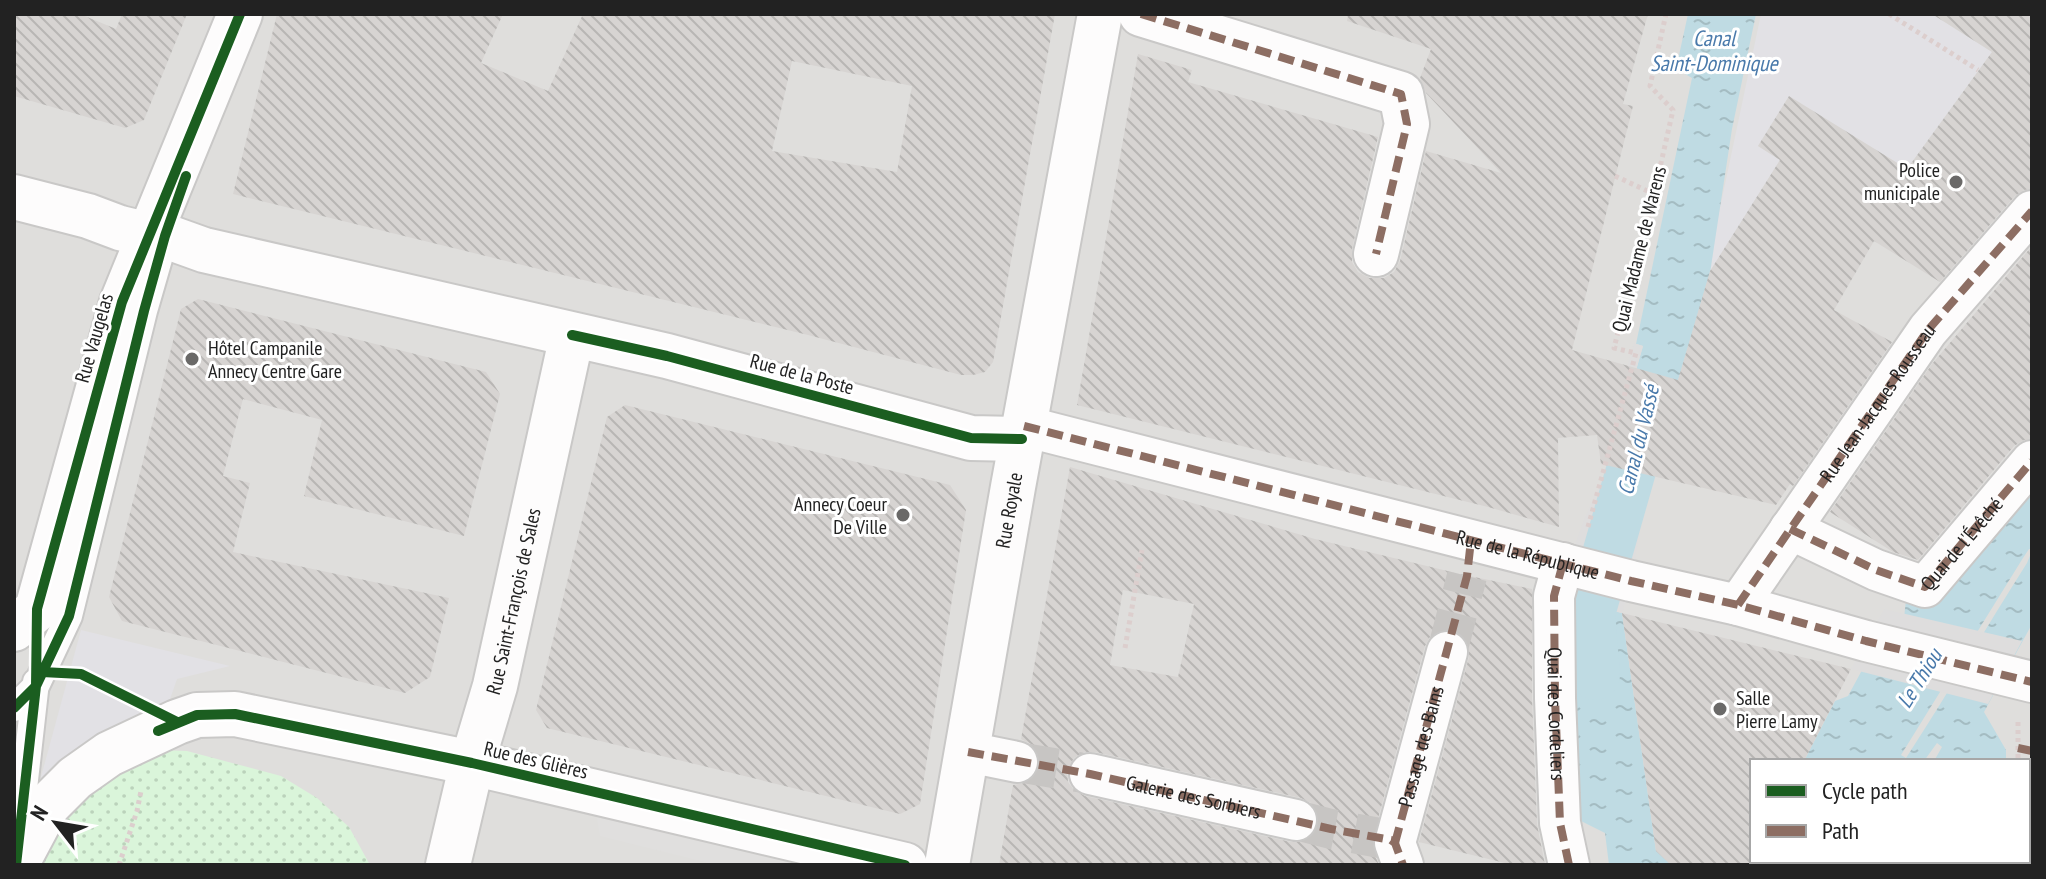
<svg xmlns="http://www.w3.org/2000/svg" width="2046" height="879" font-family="'PT Sans Narrow',sans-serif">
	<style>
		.residential { fill: #dfdedc; fill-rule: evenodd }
		.park { fill: url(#park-dots) }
		.parking { fill: #e0dfde }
		.plaza { fill: #e2e1e5 }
		.water { fill: url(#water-ripples) }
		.pier { fill: #dedddd }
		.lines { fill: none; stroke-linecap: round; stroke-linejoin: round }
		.canal { stroke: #bfdbe3; stroke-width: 50 }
		.building { fill: url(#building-back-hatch); fill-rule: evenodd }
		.pedestrian-tunnel { stroke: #c7c5c3; stroke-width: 40; stroke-dasharray: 40 20; stroke-linecap: butt }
		.service-casing { stroke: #c9c8c7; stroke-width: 30 }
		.pedestrian-casing { stroke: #c9c8c7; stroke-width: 44 }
		.minor-casing { stroke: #c9c8c7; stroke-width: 48 }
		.path { stroke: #dccecd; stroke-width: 5; stroke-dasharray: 4 4; stroke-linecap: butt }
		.service { stroke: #fdfcfc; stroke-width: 26 }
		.pedestrian { stroke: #fdfcfc; stroke-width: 40 }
		.minor { stroke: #fdfcfc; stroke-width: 44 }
		.quiet { stroke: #8d6e63; stroke-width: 8; stroke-dasharray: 16 8; stroke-linecap: butt }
		.cycleway-casing { stroke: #fff; stroke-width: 15 }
		.cycleway { stroke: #1b5e20; stroke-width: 10 }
		.poi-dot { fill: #6a6968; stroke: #fff; stroke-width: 3 }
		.labels { text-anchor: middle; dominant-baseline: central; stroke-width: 6; stroke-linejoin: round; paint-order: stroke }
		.poi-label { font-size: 20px; fill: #222; stroke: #fff; text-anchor: end }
		.street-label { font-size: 20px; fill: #222; stroke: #fff }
		.water-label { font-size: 22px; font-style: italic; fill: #4a7aab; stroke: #fff }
	</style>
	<defs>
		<pattern id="park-dots" width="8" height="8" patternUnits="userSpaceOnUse" patternTransform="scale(2)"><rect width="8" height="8" fill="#daf5da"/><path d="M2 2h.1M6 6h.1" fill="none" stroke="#bbd2bb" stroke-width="1.8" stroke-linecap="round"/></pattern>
		<pattern id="water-ripples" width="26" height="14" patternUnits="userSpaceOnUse" patternTransform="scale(2)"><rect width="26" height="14" fill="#bfdbe3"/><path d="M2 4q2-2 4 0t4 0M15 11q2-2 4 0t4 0" fill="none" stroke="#a4bcc2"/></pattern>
		<pattern id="building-back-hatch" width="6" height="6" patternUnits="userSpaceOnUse" patternTransform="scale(2)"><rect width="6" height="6" fill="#d7d4d2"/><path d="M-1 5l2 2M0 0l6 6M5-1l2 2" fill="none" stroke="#b8b6b4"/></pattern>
	</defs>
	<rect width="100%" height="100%" fill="#f0eeeb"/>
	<path class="residential" d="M14,14H2032V865H14ZM1752,761H2028V861H1752Z"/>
	<path class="park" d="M159,750L187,751L281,776L317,798L349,827L370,865H37L69,803Z
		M1868,861H1972L1970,865H1865Z"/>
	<path class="parking" d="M594,802L848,865H717L600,836Z"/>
	<path class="plaza" d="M1761,14H1932L1992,52L1907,169L1789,97L1758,146L1780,160L1710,273L1717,222Z
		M81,630L230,666L177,679L169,702L108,730L38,788Z"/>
	<path class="water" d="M1688,14H1756L1732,129L1710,273L1650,475L1609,465L1643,346L1636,344L1692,78L1676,69Z
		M2032,493V549H2029L2023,558L1901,755L1906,758C1948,694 1986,627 2027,563L2032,551V624L1984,712L2006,750V761H1934L1942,747L1937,743L1924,761H1804L1835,701L1848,696L1888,622L1904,618L1906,600L2005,522Z
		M1560,598L1622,613L1656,851L1671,865H1609L1605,833L1567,814Z
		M1754,861H1868L1865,865H1752Z"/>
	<path class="pier" d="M1634,343L1643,346L1609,464L1650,475L1631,581L1622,613L1560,598L1568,564L1585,517L1609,465L1600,463Z
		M1884,609L2022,641L1988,704L1851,669Z"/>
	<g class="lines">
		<path class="canal" d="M1595,675L1590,614L1638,446L1648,403"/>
	</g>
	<path class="building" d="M14,14H80L116,29L122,14H187L144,120L125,128L14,96Z
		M277,14H503L481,63L548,91L583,14H1055L993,362L985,372L973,375H961L808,335L233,194ZM792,61L912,86L897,172L772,151Z
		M1348,14H1648L1623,104L1633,106L1572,350L1678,380L1710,271L1780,160L1758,146L1789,96L1907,169L1992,52L1932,14H2032V189L2024,190L2015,196L1940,282L1874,241L1834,310L1892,342L1793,486L1790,484L1776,505L1601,464L1597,435L1558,438L1559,527L1488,507L1077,405L1138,54L1192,70L1188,82L1378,137L1352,249V262L1358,272L1369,278H1384L1394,272L1400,261L1426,151L1501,173L1426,93L1420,78L1431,49L1347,21Z
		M2032,246V439L2024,440L2014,446L1918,560L1893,552L1830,512L1932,364Z
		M198,299L486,372L500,394L464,536L304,496L322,420L243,399L223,476L250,483L233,552L449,598L430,677L405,693L122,621L109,597L181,309Z
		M625,405L950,485L966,510L920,804L900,814L547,728L536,710L607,417Z
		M1070,467L1315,539L1460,574L1532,589V698L1537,824L1545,865H1513L1419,842L1469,657V647L1464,636L1454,630H1442L1431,635L1425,646L1373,837V851L1379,865H999L1013,785L1025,783L1034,778L1040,766L1038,754L1033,745L1021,739ZM1123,590L1194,604L1178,677L1110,665ZM1084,752H1095L1301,798L1311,803L1318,812V826L1312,836L1304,842H1291L1085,796L1074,790L1068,782L1067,770L1074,758Z
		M1622,613L1851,669L1804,761H1752V865H1671L1656,851Z"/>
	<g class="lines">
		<path class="pedestrian-tunnel" d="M1447,652L1467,576
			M1017,762L1090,774
			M1296,820L1331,829L1391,840L1395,843"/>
		<g class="service-casing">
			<path id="service" d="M14,708L36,686L69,616L144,311L159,259
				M18,842L36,682"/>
		</g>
		<g class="pedestrian-casing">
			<g id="pedestrian">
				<path d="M1024,426L1631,581L1738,605L1866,641L2032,682"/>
				<path d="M1790,529L1876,570L1925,587L2032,461"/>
				<path d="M1563,563L1554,596L1555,698L1560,823L1569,865"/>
				<path id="s1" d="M1738,605L1928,330L2032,211"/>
				<path d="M968,752L1017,762"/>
				<path id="s2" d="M1090,774L1296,820"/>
				<path d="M1403,865L1395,843L1447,652"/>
			</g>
		</g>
		<g class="minor-casing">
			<g id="minor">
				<path d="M1141,14L1401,94L1407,124L1376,254"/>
				<path d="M14,197L88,216L120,228L149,235L165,236L204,250L667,356L971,438L1022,439"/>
				<path d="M14,629L37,609L122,302L240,14"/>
				<path d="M16,865L48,805L75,778L109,754L177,722L197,715L235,714L472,763L905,865"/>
				<path id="s3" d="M448,865L472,763L495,686L572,335"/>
				<path id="s4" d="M947,865L1013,487L1100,14"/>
			</g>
		</g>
		<path class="path" d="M1889,14L1978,70
			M1615,176L1654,194
			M1588,527L1636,353L1614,348L1654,194L1673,110L1650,86L1666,14
			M1125,648L1142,550
			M2018,722V761
			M119,865L137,811L141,791
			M1882,865L1885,861
			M1938,865L1942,861
			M2013,865L2014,861"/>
		<use href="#service" class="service"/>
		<use href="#pedestrian" class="pedestrian"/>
		<use href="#minor" class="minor"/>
		<g class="quiet">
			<path d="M1141,14L1401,94L1407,124L1376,254"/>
			<path id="s5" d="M1024,426L1631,581L1738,605L1866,641L2032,682"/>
			<path id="s6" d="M1790,529L1876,570L1925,587L2032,461"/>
			<path id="s7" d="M1563,563L1554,596L1555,698L1560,823L1569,865"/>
			<path d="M1738,605L1928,330L2032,211"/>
			<path d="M2018,748L2032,751"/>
			<path d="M968,752L1090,774L1331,829L1391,840L1395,843L1403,865"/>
			<path id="s8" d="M1395,843L1467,576L1471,540"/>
		</g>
		<g class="cycleway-casing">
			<path id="cycleway" d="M572,335L667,356L971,438L1022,439
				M42,672L81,674L177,722
				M14,708L36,686L69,616L144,311L165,236L186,176
				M158,731L197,715L235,714L472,763L905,865
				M16,865L36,686L37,609L122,302L240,14"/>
		</g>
		<use href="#cycleway" class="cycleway"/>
	</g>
	<g class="poi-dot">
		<circle cx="1956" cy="182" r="8"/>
		<circle cx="192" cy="359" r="8"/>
		<circle cx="903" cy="515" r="8"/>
		<circle cx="1720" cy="709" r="8"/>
	</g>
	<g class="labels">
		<g class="poi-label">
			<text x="1940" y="170">Police<tspan x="1940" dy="23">municipale</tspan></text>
			<text x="208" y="348" text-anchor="start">Hôtel Campanile<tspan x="208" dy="23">Annecy Centre Gare</tspan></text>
			<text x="887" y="504">Annecy Coeur<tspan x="887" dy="23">De Ville</tspan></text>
			<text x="1736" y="698" text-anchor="start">Salle<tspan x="1736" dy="23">Pierre Lamy</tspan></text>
		</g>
		<g class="street-label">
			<text transform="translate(1639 249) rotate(-76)">Quai Madame de Warens</text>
			<text transform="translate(94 338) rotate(-74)">Rue Vaugelas</text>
			<text transform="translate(802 374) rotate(15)">Rue de la Poste</text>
			<text stroke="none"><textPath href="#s1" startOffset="246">Rue Jean-Jacques Rousseau</textPath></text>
			<text stroke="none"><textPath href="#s4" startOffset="360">Rue Royale</textPath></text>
			<text stroke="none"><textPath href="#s6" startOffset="204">Quai de l'Évêché</textPath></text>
			<text stroke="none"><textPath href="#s5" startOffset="520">Rue de la République</textPath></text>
			<text stroke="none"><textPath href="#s3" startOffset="272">Rue Saint-François de Sales</textPath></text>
			<text stroke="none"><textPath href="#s7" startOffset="152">Quai des Cordeliers</textPath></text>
			<text stroke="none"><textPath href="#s8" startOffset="100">Passage des Bains</textPath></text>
			<text transform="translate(536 760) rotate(13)">Rue des Glières</text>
			<text stroke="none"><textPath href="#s2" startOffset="106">Galerie des Sorbiers</textPath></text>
		</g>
		<g class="water-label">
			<text x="1714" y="38">Canal<tspan x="1714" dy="25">Saint-Dominique</tspan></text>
			<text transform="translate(1638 440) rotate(-76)">Canal du Vassé</text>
			<text transform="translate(1919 678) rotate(-58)">Le Thiou</text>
		</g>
	</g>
	<rect width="2046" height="879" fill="none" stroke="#222222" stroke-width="32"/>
	<rect x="1750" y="759" width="280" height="104" fill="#ffffff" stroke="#a7a7a7" stroke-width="2"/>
	<rect x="1766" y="785" width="40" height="12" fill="#1b5e20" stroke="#a7a7a7" stroke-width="2"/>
	<text x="1822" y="799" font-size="24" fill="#222222">Cycle path</text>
	<rect x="1766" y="825" width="40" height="12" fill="#8d6e63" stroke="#a7a7a7" stroke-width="2"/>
	<text x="1822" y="839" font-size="24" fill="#222222">Path</text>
	<g transform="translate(56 823) rotate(301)" stroke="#ffffff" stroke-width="6" paint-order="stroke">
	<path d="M0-6L14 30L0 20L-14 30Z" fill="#222222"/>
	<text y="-12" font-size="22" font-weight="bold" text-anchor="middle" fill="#222222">N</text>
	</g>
</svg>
